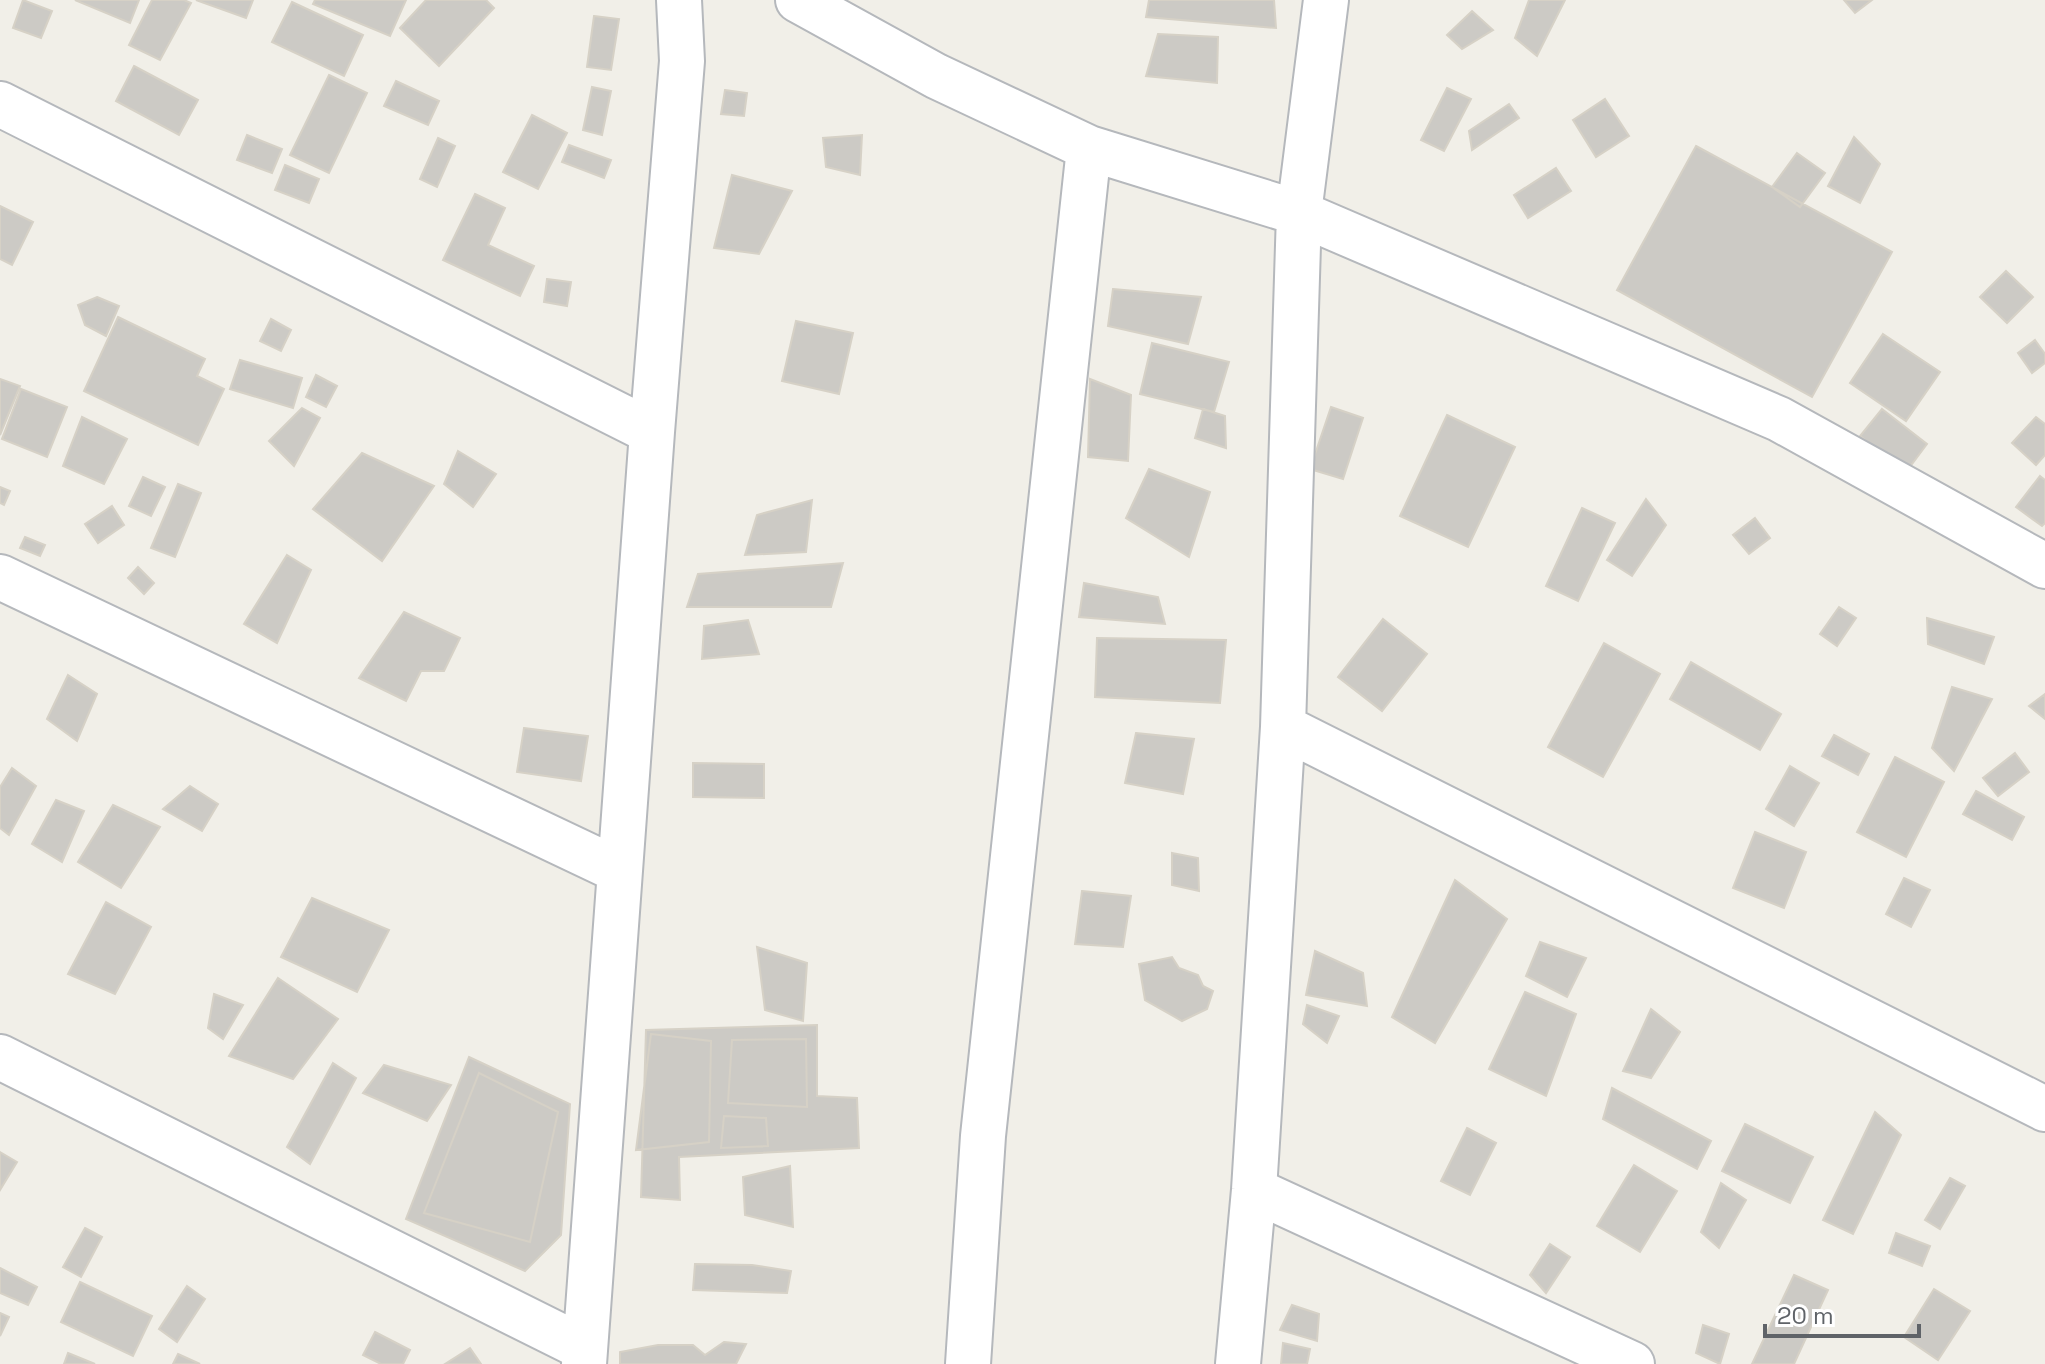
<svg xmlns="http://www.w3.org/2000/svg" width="2045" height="1364" font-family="'Space Grotesk',sans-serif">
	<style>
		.building { fill: #cccac5; stroke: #d6d1c6; stroke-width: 2 }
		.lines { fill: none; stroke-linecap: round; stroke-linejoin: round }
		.minor-casing { stroke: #b5b8bc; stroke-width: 48 }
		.minor { stroke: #fff; stroke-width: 44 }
	</style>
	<rect width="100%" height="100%" fill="#f1efe8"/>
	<path class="building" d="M23,0L52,11L41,38L13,28Z
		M75,0H139L130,23Z
		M152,0H184L191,3L160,60L129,45Z
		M196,0H253L246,18Z
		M315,0H406L390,36L313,4Z
		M426,0H486L494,8L439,66L400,28Z
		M1149,0H1274L1276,28L1146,17Z
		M1529,0H1565L1537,56L1515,38Z
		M1844,0H1872L1855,13Z
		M292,2L363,35L344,76L272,42Z
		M1472,11L1493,30L1462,49L1447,35Z
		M594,16L619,19L611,70L587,67Z
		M1158,34L1218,37L1217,83L1146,76Z
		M134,66L198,100L179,135L116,101Z
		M329,75L367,93L329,173L290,155Z
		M396,81L439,101L428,125L384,106Z
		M592,87L611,91L602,135L583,130Z
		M1447,88L1471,99L1444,151L1421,140Z
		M725,90L747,93L744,116L721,114Z
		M1605,99L1629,136L1596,157L1573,120Z
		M1509,104L1519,118L1472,150L1469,131Z
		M532,115L567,133L538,189L503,172Z
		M247,135L282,149L272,173L237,160Z
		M862,135L860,175L826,167L823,138Z
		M1854,137L1880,164L1860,203L1828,186Z
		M438,138L455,146L437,187L420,179Z
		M569,145L611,160L604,178L562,162Z
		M1696,146L1892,252L1812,397L1617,290Z
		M1797,153L1825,173L1800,207L1772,187Z
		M285,165L319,179L309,203L275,190Z
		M1556,168L1571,191L1528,218L1514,195Z
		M732,175L792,191L759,254L714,248Z
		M475,194L505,208L488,245L534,266L520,296L443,260Z
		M0,206L33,222L12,265L0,259Z
		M2006,271L2033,297L2007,323L1980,297Z
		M547,279L571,282L567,306L544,302Z
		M1113,289L1201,297L1188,344L1108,326Z
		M97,297L119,306L106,336L85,325L78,305Z
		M118,317L205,359L197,376L224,389L198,445L84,391Z
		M271,319L291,330L281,351L260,341Z
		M796,321L853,333L839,394L782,381Z
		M1883,334L1940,372L1906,421L1850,383Z
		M2035,340L2045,354V363L2032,373L2018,353Z
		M1152,343L1229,362L1214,412L1140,394Z
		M240,360L302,378L293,408L230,389Z
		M316,375L337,386L326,407L306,397Z
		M0,379L20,386L0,435Z
		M1090,379L1131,395L1128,461L1088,457Z
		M21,389L67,407L47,457L2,439Z
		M1331,407L1363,418L1343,479L1310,469Z
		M302,408L320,418L294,466L269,441Z
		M1203,409L1225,416L1226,448L1195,438Z
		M1882,409L1927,444L1906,472L1860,436Z
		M1447,415L1515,447L1468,547L1400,516Z
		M82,417L127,439L104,484L63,466Z
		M2036,417L2045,424V455L2036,465L2012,443Z
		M458,451L496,474L473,507L444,484Z
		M362,453L434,486L382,561L313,509Z
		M1149,469L1210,492L1189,557L1126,518Z
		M2040,476L2045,480V523L2042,526L2016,507Z
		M143,477L165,487L151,516L129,506Z
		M178,484L201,493L175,557L151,548Z
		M0,487L10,491L4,505L0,503Z
		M1646,499L1666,525L1632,576L1607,560Z
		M812,500L806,552L745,555L757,515Z
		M112,506L124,525L98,543L85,524Z
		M1582,508L1615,523L1578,601L1546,586Z
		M1755,518L1770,538L1749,554L1733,535Z
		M25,537L45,545L40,556L20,548Z
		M287,555L311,570L277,643L244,624Z
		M843,563L831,607H687L698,574Z
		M138,567L154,583L144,594L128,578Z
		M1084,583L1158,597L1165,624L1079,617Z
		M1839,607L1856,618L1837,646L1820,634Z
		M404,612L460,638L444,671H421L406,701L359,678Z
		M1927,618L1994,637L1984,664L1928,644Z
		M1383,619L1427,654L1382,711L1338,677Z
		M748,620L759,654L702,659L704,626Z
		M1097,638L1226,640L1220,703L1095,697Z
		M1604,643L1660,674L1603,777L1548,747Z
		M1691,662L1781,714L1760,750L1670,699Z
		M68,675L97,694L77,741L47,719Z
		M1952,687L1992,699L1954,771L1932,748Z
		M2045,694V719L2029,706Z
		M524,728L588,736L581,781L517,772Z
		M1136,733L1194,739L1183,794L1125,783Z
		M1834,735L1869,754L1858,775L1822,756Z
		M2015,753L2029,772L1998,796L1983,778Z
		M1895,757L1944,782L1906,857L1857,832Z
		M693,763L764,764V798L693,797Z
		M1790,766L1819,783L1794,826L1766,809Z
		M12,768L36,786L9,835L0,828V787Z
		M190,786L218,804L202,831L163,809Z
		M1976,791L2024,817L2012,840L1963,814Z
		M56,800L84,811L62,862L32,844Z
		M113,805L160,827L121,888L78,862Z
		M1755,832L1806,852L1784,908L1733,888Z
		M1172,853L1198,858L1199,891L1172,885Z
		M1904,878L1930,890L1911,927L1886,914Z
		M1455,880L1507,919L1435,1043L1392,1017Z
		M1082,891L1131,896L1123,947L1075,944Z
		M312,898L389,930L357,992L281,957Z
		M106,902L151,927L115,994L68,974Z
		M1540,942L1586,958L1567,997L1526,976Z
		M757,947L807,963L803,1021L765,1010Z
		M1315,951L1363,973L1367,1006L1306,995Z
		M1172,957L1179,968L1198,975L1203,986L1213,991L1207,1009L1182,1021L1145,1000L1139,964Z
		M278,978L338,1019L293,1079L229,1056Z
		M1525,992L1576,1014L1546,1096L1489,1069Z
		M214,994L243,1005L223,1039L208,1028Z
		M1307,1005L1339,1016L1327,1043L1303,1024Z
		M1651,1009L1680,1032L1651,1078L1623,1071Z
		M817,1025V1096L857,1098L859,1148L679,1157L680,1200L641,1197L646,1030Z
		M651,1034L711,1041L709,1142L636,1150Z
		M806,1039L807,1107L728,1103L732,1040Z
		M469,1057L570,1104L561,1235L525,1271L406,1219Z
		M333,1063L356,1078L310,1164L287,1147Z
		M384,1065L451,1085L427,1121L363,1093Z
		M479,1073L558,1112L530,1242L424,1213Z
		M1612,1088L1711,1141L1697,1169L1603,1119Z
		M1875,1112L1901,1135L1853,1234L1823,1220Z
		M724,1116L766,1118L768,1146L721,1148Z
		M1745,1124L1813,1157L1790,1203L1722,1171Z
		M1467,1128L1496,1143L1470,1195L1441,1181Z
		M0,1152L17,1162L0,1190Z
		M1634,1165L1677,1191L1640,1252L1597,1226Z
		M790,1166L793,1227L745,1215L743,1177Z
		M1950,1178L1965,1186L1940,1229L1925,1220Z
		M1721,1183L1746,1200L1719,1248L1701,1232Z
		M85,1228L102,1237L81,1277L63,1267Z
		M1896,1233L1930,1246L1922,1266L1889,1253Z
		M1550,1244L1570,1257L1546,1293L1530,1275Z
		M695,1264L752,1265L791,1271L787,1293L693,1290Z
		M0,1268L37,1287L28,1305L0,1293Z
		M1794,1275L1828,1290L1794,1364H1752Z
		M80,1282L152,1316L133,1356L61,1322Z
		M187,1286L205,1299L177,1342L159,1329Z
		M1934,1289L1970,1311L1938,1360L1904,1337Z
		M1292,1305L1319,1314L1317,1341L1280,1330Z
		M0,1313L9,1317L0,1336Z
		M1703,1325L1729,1334L1720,1364L1696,1353Z
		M375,1332L410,1350L403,1364H381L363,1355Z
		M724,1342L746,1344L736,1364H620V1352L658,1345H693L705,1355Z
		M1283,1343L1310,1349L1307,1364H1281Z
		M470,1348L481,1364H445Z
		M68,1353L95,1364H64Z
		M178,1354L200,1364H173Z"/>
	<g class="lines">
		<g class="minor-casing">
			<path id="minor" d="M798,0L936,76L1089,148L1299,213L1779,419L2045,566
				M0,104L652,432
				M0,577L620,871
				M1283,727L2045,1109
				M0,1057L584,1348
				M1254,1190L1632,1364
				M584,1364L652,432L682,61L679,0
				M968,1364L983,1136L1089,148
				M1238,1364L1254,1190L1283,727L1299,213L1326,0"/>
		</g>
		<use href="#minor" class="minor"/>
	</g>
	<path d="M1765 1324v12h154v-12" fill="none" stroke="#5f6368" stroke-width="4"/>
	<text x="1777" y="1324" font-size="24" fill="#5f6368" stroke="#ffffff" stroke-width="6" paint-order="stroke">20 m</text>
</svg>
